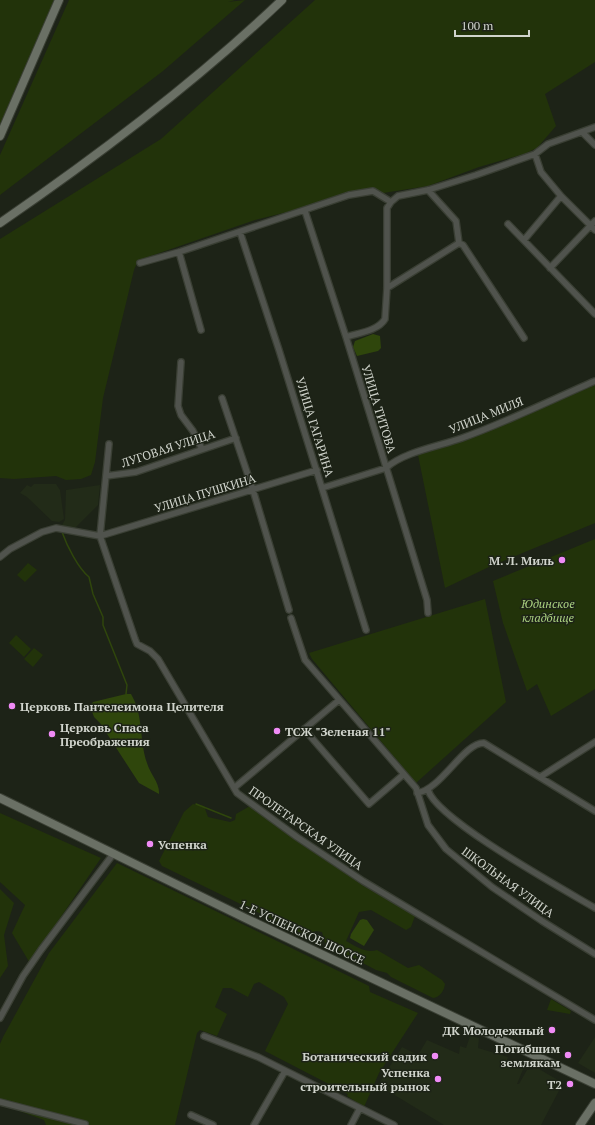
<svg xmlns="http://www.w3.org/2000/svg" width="595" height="1125" font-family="'PT Serif',serif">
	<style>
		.built { fill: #222b18 }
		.green { fill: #22330a }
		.water { fill: #2f460c }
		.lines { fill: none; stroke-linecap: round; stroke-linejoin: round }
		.stream { stroke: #2f460c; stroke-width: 1.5 }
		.street-casing { stroke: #3a3f34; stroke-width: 8 }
		.secondary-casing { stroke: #3a3f34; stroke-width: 10 }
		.street { stroke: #50534d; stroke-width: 5.5 }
		.secondary { stroke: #6a7065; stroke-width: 8 }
		.poi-dot { fill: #f08bf6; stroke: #1d2317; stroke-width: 1.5 }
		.labels { text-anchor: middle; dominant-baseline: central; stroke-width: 3; stroke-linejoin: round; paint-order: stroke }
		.street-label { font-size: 12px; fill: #d0d4cc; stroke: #1d2317 }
		.poi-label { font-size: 12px; font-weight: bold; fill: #d0d4cc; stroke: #1d2317; text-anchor: end }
		.park-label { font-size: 12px; font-style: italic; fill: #abd280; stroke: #1d2317 }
	</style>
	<rect width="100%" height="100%" fill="#1d2317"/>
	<path class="built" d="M34,484H56L60,490L64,519L59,522L52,521L27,497L20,493L27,485L31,487Z
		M100,485L98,505L73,530L62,525L65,520L66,490Z
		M470,1036L479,1038L478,1048L508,1057L506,1064L524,1067L517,1084H519L527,1070L539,1069L563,1083L541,1125H444L378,1085L402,1047L418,1055L427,1040L459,1054L460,1046L466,1048Z
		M595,1037V1073L578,1063Z"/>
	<path class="green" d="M0,0H55L0,125Z
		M69,0H235L228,2L245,0L163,71L0,195V155Z
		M315,0H595V62L545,94L556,126L537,148L524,154L479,167L428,186L383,193L374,188L347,192L291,211L255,220L142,259L137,263L134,270L103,398L95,462L91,475L81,479L66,480L56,476L14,479L0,478V239L161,139Z
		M595,385V523L491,566L445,588L418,455L464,441Z
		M595,539V689L551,716L537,684L527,691L503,623L493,581Z
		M28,563L37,570L25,582L17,575Z
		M485,599L506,702L416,783L312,659L309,653Z
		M16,635L31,649L24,657L9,643Z
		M34,648L43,655L33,667L24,659Z
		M193,804L204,806L208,817L230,822L235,820L236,814L250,806L362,885L415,916L411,927L406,930L371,910L359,912L346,941C355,946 367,954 377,950L408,968L419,965L442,980L445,984C444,991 440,997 433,998L391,977L387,973L376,970L325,943L322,932L316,931L306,935L294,930L162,866L159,861L184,812Z
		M0,813L101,858L39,949L31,965L12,933L25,905L0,882Z
		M117,863L369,986L370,992L418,1013L379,1073L364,1107L347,1096L348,1094L265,1051L288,1004L284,997L259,982L254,984L248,997L231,988H223L215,1007L227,1014L217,1036L200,1030L197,1033L175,1125H89L80,1120L73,1125H46L44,1120L0,1104V1044L3,1037L49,953Z
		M0,889L14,903L4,935L8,966L0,978Z
		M551,999L571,1011L570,1014L547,1010Z"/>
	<path class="water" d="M373,334L380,336L381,348L378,351L357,356L353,347L355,341Z
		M126,694H131C144,716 139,740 147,763C150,774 160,783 159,794L139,783L100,723L94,717L90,706L93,702Z
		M363,919L367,920L374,930L364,946L350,938L351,934L360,920Z"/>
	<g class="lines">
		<path class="stream" d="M62,532C67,546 78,568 89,577L93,594L103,617V625L127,685L126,694
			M196,804L231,818"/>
		<g class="street-casing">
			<path id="street" d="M582,132L595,145
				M535,154L541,172L561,196L595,230
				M428,190L456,221L459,243L463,245L524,338
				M305,211L346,337L427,600L428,613
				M508,224L595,314
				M240,232L279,350L366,630
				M524,240L561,196
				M179,252L201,330
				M140,263L179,252L349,195L373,191L391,202
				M550,268L595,221
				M387,288L459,243
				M346,337C358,333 378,331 385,319L387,288V208L391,202L398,196L428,190L476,175L535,154L548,144L595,127
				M181,362L178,406L181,415L193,431L202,449
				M222,398L253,490L289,610
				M109,444L100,536L135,639L137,644L150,651L158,659L237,793L297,837L363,881L595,1020
				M106,476L136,472L236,438
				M322,488L386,468C403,452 440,446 462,438C507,422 551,400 595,381
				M0,557L10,549L42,532L56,528L100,536L317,470
				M291,618L305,660L416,788L428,825L446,849L492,887L542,921L595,954
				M304,729L369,804L404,774
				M540,777L595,742
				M234,788L339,700
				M428,790C437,820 563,889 595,908
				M417,793C441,790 464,742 484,743L595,811
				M0,1018L23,976L41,950L114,853
				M204,1036L258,1057L394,1125
				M0,1102L85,1124
				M191,1115L213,1125
				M254,1125L285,1071
				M351,1125L360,1108"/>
		</g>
		<g class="secondary-casing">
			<path id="secondary" d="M0,136L59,0
				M0,223C99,155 195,83 282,0
				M0,798L245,918L595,1084
				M580,1125L595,1103"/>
		</g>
		<use href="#street" class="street"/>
		<use href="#secondary" class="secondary"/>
	</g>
	<g class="poi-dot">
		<circle cx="562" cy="560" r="4"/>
		<circle cx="12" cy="706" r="4"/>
		<circle cx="277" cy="731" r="4"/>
		<circle cx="52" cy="734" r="4"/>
		<circle cx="150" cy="844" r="4"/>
		<circle cx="552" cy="1030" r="4"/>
		<circle cx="568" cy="1055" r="4"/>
		<circle cx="435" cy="1056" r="4"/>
		<circle cx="438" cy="1079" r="4"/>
		<circle cx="570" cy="1084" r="4"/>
	</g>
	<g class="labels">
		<g class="street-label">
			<text transform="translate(379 409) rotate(73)">УЛИЦА ТИТОВА</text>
			<text transform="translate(486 415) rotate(-22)">УЛИЦА МИЛЯ</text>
			<text transform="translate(315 427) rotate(73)">УЛИЦА ГАГАРИНА</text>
			<text transform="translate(168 448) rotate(-18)">ЛУГОВАЯ УЛИЦА</text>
			<text transform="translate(205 493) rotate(-17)">УЛИЦА ПУШКИНА</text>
			<text transform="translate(306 828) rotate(35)">ПРОЛЕТАРСКАЯ УЛИЦА</text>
			<text transform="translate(508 882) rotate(36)">ШКОЛЬНАЯ УЛИЦА</text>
			<text transform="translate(302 932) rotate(25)">1-Е УСПЕНСКОЕ ШОССЕ</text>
		</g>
		<g class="poi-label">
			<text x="554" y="560">М. Л. Миль</text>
			<text x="20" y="706" text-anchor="start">Церковь Пантелеимона Целителя</text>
			<text x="60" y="727" text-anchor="start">Церковь Спаса<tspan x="60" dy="14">Преображения</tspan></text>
			<text x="285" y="731" text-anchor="start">ТСЖ "Зеленая 11"</text>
			<text x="158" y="844" text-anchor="start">Успенка</text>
			<text x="544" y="1030">ДК Молодежный</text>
			<text x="560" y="1048">Погибшим<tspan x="560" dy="14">землякам</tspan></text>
			<text x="427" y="1056">Ботанический садик</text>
			<text x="430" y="1072">Успенка<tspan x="430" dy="14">строительный рынок</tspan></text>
			<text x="562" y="1084">T2</text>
		</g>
		<g class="park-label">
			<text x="548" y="603">Юдинское<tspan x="548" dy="14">кладбище</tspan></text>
		</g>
	</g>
	<path d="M455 30v6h74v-6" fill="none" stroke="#d0d4cc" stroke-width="2"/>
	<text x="461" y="30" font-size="12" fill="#d0d4cc" stroke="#1d2317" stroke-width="3" paint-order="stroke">100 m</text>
</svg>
